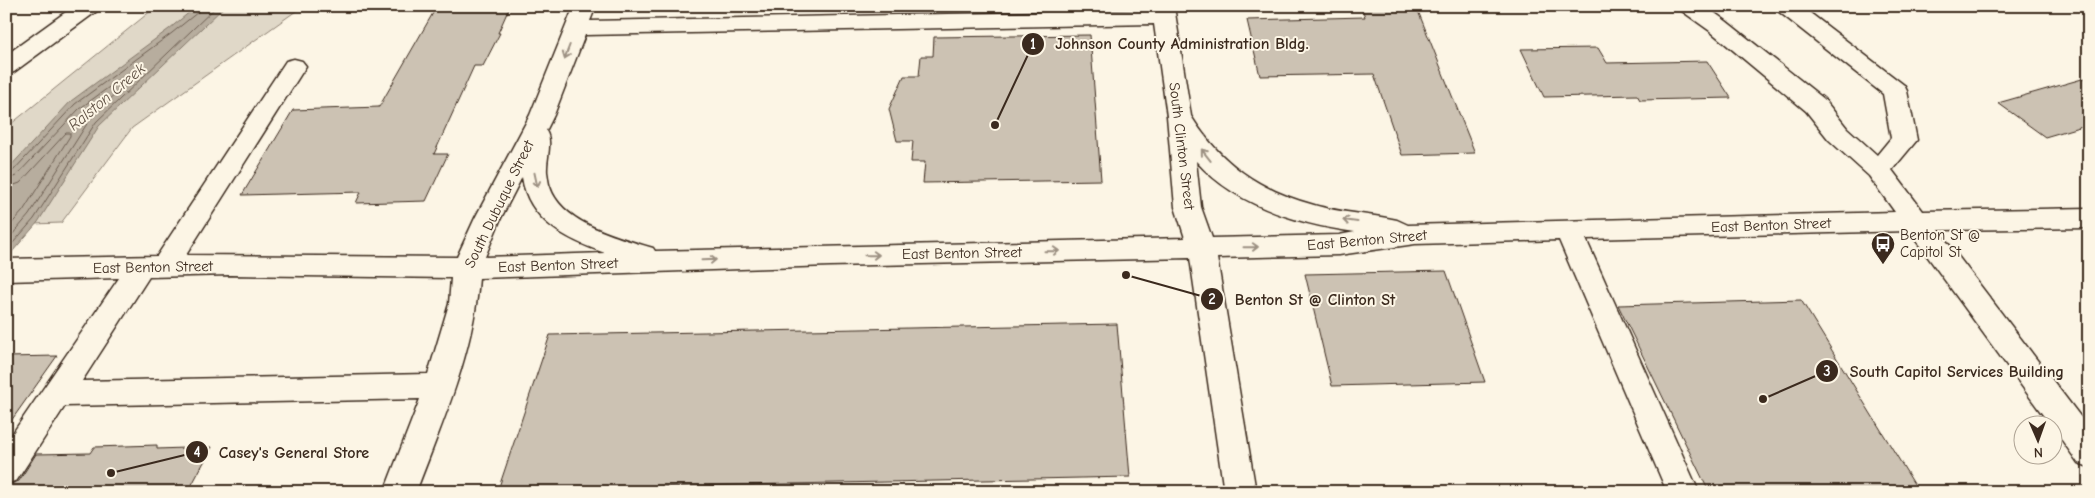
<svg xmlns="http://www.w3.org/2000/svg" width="2095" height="498" font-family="'Comic Neue',sans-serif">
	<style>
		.green { fill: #e0d8c8; stroke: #8e8173 }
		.water { fill: #b7ad9e; stroke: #85796b }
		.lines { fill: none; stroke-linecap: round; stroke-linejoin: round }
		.shore { stroke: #6d5e51; stroke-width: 1 }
		.building { fill: #ccc2b3; stroke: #3b2a1e }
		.minor-casing { stroke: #3b2a1e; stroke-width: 3 }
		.major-casing { stroke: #3b2a1e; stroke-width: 3 }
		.minor { fill: #fcf5e5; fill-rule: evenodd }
		.major { fill: #fcf5e5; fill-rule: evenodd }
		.oneway { stroke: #9c9082 }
		.labels { text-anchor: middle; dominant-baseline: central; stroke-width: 4; stroke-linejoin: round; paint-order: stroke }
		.street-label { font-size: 15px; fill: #3b2a1e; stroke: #fcf5e5 }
		.poi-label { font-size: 15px; fill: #3b2a1e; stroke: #fcf5e5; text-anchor: start }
		.water-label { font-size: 16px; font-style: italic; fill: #605144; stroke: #fcf5e5 }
		.leader { fill: none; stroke: #3b2a1e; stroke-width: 2 }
		.callout-dot { fill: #3b2a1e; stroke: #fcf5e5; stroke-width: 2 }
		.mark-label { font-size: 15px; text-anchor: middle; font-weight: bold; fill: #fff }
		.callout-label { font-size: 16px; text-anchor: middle; font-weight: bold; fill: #3b2a1e; stroke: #fcf5e5; stroke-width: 4; stroke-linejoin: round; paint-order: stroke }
	</style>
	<rect width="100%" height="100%" fill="#fcf5e5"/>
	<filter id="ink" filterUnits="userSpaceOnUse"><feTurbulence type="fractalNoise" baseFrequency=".02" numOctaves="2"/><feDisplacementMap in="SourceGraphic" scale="10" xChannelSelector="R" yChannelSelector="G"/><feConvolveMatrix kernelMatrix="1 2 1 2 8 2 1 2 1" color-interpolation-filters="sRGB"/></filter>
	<g filter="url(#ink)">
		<path class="green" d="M157,6H303L132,128L61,223L6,225V128Z"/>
		<path class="water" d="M197,6H225L99,126L38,222L6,259V171L71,101L169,29Z"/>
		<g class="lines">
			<path class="shore" d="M6,174L12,172L75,104L172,33L198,12L200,6
				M6,180L16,176L79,109L134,69L137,70V73L90,119L29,215L6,242
				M6,188L20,183L66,133H70V136L23,211L6,230
				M6,251L34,219L96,122L217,6"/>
		</g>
		<path class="building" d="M437,6H510L498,33H500L483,66H474L434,154H448L426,201L356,203L361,192L242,195L293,110L379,107Z
			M1361,6H1416L1475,153L1402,155L1374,74L1260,76L1247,20L1365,17Z
			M1090,35L1101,180L923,183L925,162H911L913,141H897L889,109L904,76H919L921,56H933L934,37Z
			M1598,48L1607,63L1707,61L1731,98L1640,100L1637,95L1544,97L1521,49Z
			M2089,77V124L2045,137L1998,103Z
			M1446,271L1485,382L1332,386L1305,274Z
			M1801,300L1919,492H1709L1618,305Z
			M1117,324L1130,477L498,490L550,335Z
			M57,356L6,428V357Z
			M157,445V449L212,447L188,492H6V486L19,481L36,454L90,453L94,447Z"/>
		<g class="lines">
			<g class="minor-casing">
				<path id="minor" d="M574,6H596L590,21L1152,10V6H1174L1191,116C1221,164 1259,190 1314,205C1341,213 1370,214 1397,220L1408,225L1895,212L1869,176L1829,140L1806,111L1710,31L1682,11L1679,6H1705L1726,21L1824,99L1847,128L1877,155L1891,138L1883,94L1778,11L1775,6H1801L1904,85L1907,91L1917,140L1892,170L1923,211L2089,208V228L1938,230L2089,428V467L2078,463L2052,426H2051L1909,231L1586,239L1699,492H1667L1559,240L1415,244L1339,255L1217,258L1256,492H1224L1190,258L830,266L479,278C474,352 442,423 416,492H384L420,399L65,406L17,480L6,484V443L119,278L6,281V259L157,256L286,61L294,59L302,61L306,66L186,255L457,257L475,218L530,115ZM1154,24L1167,116L1175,207L1185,238L655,251L653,248C620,238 562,224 550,187C548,183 548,177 547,172C546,159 553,142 546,131L554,115L585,35ZM1196,161C1236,206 1298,224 1355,232L1339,235L1212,238L1201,207ZM522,177C528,221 568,240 605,253L485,257L501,218ZM230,275L451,278L449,304L428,374L82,381L149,277Z"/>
			</g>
			<g class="major-casing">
				<path id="major" d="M74,6H100L97,11L14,72L6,74V55Z"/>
			</g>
			<use href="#minor" class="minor"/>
			<use href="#major" class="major"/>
		</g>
		<defs><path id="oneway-shaft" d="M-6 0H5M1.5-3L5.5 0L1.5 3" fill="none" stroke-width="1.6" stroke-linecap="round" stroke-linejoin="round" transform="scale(1.25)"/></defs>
		<g class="oneway">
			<use href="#oneway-shaft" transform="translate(567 52) rotate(111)"/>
			<use href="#oneway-shaft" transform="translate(1206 155) rotate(-128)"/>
			<use href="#oneway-shaft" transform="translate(536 180) rotate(78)"/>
			<use href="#oneway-shaft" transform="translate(1350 221) rotate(-172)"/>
			<use href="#oneway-shaft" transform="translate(1251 247) rotate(-1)"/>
			<use href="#oneway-shaft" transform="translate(1052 251) rotate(-1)"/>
			<use href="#oneway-shaft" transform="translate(872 255) rotate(-1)"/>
			<use href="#oneway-shaft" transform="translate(709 260) rotate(-2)"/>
		</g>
	</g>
	<defs>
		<g id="bus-pin" transform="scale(1.25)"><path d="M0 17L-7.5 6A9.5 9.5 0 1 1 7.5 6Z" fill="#3b2a1e" stroke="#fcf5e5"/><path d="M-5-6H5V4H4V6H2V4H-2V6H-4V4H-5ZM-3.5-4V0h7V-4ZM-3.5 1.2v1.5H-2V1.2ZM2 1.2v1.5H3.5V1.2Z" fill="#fff"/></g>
	</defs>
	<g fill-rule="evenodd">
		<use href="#bus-pin" x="1883" y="244"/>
	</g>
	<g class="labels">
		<g class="street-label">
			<text transform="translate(1182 146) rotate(83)">South Clinton Street</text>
			<text transform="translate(499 204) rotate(-64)">South Dubuque Street</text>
			<text transform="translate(1771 225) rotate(-2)">East Benton Street</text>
			<text transform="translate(1367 240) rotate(-5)">East Benton Street</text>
			<text transform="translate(962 253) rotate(-1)">East Benton Street</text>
			<text transform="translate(558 265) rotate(-2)">East Benton Street</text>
			<text transform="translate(153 267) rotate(-1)">East Benton Street</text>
		</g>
		<g class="poi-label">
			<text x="1900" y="235">Benton St @<tspan x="1900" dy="17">Capitol St</tspan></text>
		</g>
		<g class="water-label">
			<text transform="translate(107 97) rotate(-40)">Ralston Creek</text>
		</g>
	</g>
	<path class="leader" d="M995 125L1033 44M1126 275L1212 299M1763 399L1827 371M111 473L197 452"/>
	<g class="callout-dot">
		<circle cx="995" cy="125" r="5"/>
		<circle cx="1126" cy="275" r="5"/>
		<circle cx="1763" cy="399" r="5"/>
		<circle cx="111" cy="473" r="5"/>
		<circle cx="1033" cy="44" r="12"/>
		<circle cx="1212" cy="299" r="12"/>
		<circle cx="1827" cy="371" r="12"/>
		<circle cx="197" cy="452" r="12"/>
	</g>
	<g class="mark-label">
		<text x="1033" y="49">1</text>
		<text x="1212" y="304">2</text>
		<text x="1827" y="376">3</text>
		<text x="197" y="457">4</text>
	</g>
	<g class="callout-label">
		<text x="1182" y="49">Johnson County Administration Bldg.</text>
		<text x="1315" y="305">Benton St @ Clinton St</text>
		<text x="1957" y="377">South Capitol Services Building</text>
		<text x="294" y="458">Casey's General Store</text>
	</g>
	<rect width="2095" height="498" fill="none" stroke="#fcf5e5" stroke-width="25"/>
	<rect x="12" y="12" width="2070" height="473" fill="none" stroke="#3b2a1e" stroke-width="2" filter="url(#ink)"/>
	<g transform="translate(2038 440) rotate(178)"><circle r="24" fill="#fcf5e5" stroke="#afa495"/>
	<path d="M0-4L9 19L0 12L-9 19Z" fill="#3b2a1e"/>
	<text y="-8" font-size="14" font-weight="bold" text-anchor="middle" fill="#3b2a1e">N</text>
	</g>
</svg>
